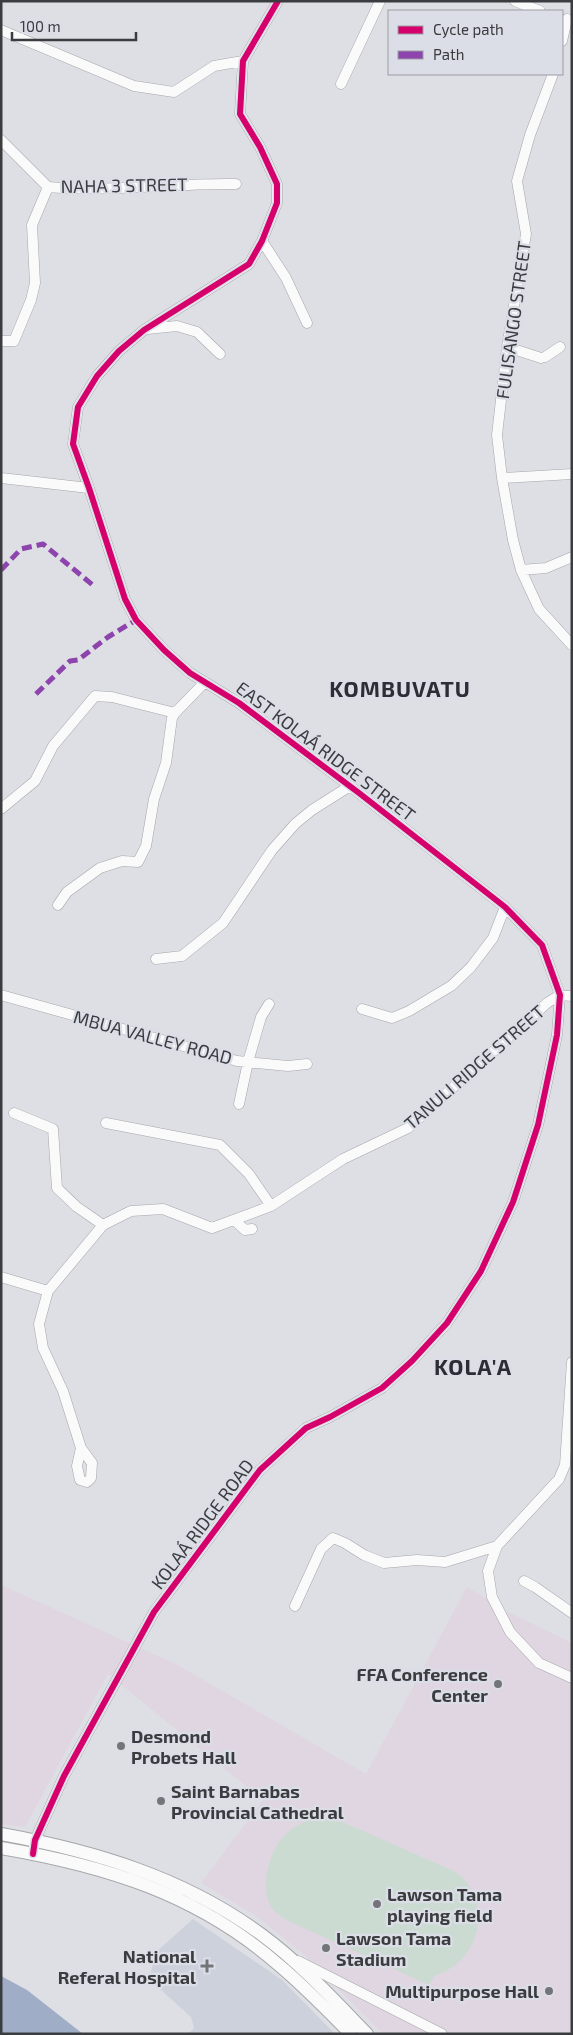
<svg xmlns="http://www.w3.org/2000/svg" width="573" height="2035" font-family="'Exo 2',sans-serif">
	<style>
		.commercial { fill: #e0d6e1 }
		.built { fill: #cdd1db }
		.green { fill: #ccdbd2 }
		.water { fill: #a0adc7 }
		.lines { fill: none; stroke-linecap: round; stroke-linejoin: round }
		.minor-casing { stroke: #a5a6aa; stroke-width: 11 }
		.major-casing { stroke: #a5a6aa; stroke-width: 14 }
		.minor { stroke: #fafafb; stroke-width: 10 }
		.major { stroke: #fafafb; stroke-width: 12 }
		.quiet { stroke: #8e44ad; stroke-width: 5; stroke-dasharray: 10 5; stroke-linecap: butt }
		.cycleway-casing { stroke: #dbdee7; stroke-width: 9 }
		.cycleway { stroke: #d6006c; stroke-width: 6 }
		.poi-dot { fill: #747579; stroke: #dbdee7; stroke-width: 2 }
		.labels { text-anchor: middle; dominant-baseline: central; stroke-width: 4.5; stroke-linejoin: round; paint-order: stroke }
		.street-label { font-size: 18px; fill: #3b3c3f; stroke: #dbdee7 }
		.poi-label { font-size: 18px; font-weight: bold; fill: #3b3c3f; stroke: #dbdee7; text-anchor: start }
		.district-label { font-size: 22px; font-weight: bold; letter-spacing: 1px; fill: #2c2e34; stroke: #dbdee7 }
	</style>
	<rect width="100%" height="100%" fill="#dedfe4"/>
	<path class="commercial" d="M1,1585L176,1664L366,1774L467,1587L510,1613L572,1643V2034H383L302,1953L256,1916L201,1883L263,1800L108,1674L25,1827L1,1824Z"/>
	<path class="built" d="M193,1919L282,1980L335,2034H188L194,2028L191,2017L149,1979L156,1952Z"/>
	<path class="green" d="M312,1819H329L345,1823L447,1868C453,1871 459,1873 463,1878C490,1905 480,1952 448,1970C444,1973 438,1974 434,1976L429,1985L286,1920C282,1917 277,1914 274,1911C257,1891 269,1847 288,1832C295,1826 303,1822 312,1819Z"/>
	<path class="water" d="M1,1976L27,1990L83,2034H1Z"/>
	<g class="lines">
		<g class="minor-casing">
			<path id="minor" d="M515,1L540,11
				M1,30L134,86L174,92L214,66L243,61
				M562,41L567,19
				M553,74L530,135L517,181L526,234L507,347L497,435L502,478L513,540L521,570L539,609L572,645
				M341,84L380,1
				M1,140L48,187C111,192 173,183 236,184
				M262,241L286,278L307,323
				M147,329L177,326L197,332L220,354
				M1,341H14L31,300L35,283L32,225L48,187
				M507,347L541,358L545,357L560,347
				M1,478L89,488
				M502,478L572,474
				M521,570L546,568L572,557
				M1,809L35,781L53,746L95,696L112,697L175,713L205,682
				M58,905L67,892L100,868L122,861L138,862L146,846L154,799L166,763L172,718L175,713
				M156,959L182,956L223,923L272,850L295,824L312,810L350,786
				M1,995L237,1061L288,1066L307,1064
				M560,995L572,996
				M362,1009L392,1018L409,1011L451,986L471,967L493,938L505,907
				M239,1104L248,1062L261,1017L269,1004
				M14,1113L53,1129L57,1188L77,1207L103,1225
				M106,1123L220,1145L249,1174L271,1206
				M234,1220L245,1230L252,1229
				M1,1277L48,1291L103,1225L131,1211L163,1209L212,1228L271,1206L343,1159L408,1128L547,1003L560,995
				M48,1291L39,1324L43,1348L63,1391L81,1448L77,1466L80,1480L87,1482L91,1478L92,1463L81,1448
				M572,1362L565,1465L559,1479L497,1546L488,1571L492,1597L510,1632L539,1663L572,1678
				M524,1581L535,1587L572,1613
				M295,1606L321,1549L333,1538L345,1543L364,1555L384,1563L417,1560L445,1562L497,1546
				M33,1854L35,1840L64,1776L154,1612L260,1470L306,1428L330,1417L382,1388L412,1361L447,1323L481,1271L513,1202L538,1125L557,1035L560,995L542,945L505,907L359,793L239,703L190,673L164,650L136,620L125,599L89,488L73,444L78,407L97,376L119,351L144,330L249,264L262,241L277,203V184L260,147L240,114L243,61L278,1
				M298,1961L442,2034"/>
		</g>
		<g class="major-casing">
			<path id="major" d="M1,1834C95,1851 185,1878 262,1935C300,1963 334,2000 367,2034
				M1,1848C106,1866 198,1894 280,1966C305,1987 328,2011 351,2034"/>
		</g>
		<use href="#minor" class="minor"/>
		<use href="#major" class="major"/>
		<path class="quiet" d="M1,570L21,549L43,544L94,586
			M36,694L70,661L78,660L108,637L136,620"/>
		<g class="cycleway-casing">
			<path id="cycleway" d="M33,1854L35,1840L64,1776L154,1612L260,1470L306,1428L330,1417L382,1388L412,1361L447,1323L481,1271L513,1202L538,1125L557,1035L560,995L542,945L505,907L359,793L239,703L190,673L164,650L136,620L125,599L89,488L73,444L78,407L97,376L119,351L144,330L249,264L262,241L277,203V184L260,147L240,114L243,61L278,1"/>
		</g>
		<use href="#cycleway" class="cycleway"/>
	</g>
	<g class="poi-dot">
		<circle cx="498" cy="1684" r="5"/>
		<circle cx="121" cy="1746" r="5"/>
		<circle cx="161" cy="1801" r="5"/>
		<circle cx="377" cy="1904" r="5"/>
		<circle cx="326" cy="1948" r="5"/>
		<path d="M204.5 1958.5h5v5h5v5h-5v5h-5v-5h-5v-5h5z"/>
		<circle cx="549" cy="1991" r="5"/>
	</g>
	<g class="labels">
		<g class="street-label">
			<text transform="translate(124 185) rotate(-1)">NAHA 3 STREET</text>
			<text transform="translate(513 320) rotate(-82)">FULISANGO STREET</text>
			<text transform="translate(326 751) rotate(37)">EAST KOLAÁ RIDGE STREET</text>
			<text transform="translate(153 1037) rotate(15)">MBUA VALLEY ROAD</text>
			<text transform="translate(474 1067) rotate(-41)">TANULI RIDGE STREET</text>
			<text transform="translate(202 1524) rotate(-53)">KOLAÁ RIDGE ROAD</text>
		</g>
		<g class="poi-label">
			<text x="488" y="1674" text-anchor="end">FFA Conference<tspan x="488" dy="21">Center</tspan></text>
			<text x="131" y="1736">Desmond<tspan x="131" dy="21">Probets Hall</tspan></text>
			<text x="171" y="1791">Saint Barnabas<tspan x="171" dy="21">Provincial Cathedral</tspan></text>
			<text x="387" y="1894">Lawson Tama<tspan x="387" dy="21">playing field</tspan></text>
			<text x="336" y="1938">Lawson Tama<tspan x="336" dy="21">Stadium</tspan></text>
			<text x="196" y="1956" text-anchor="end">National<tspan x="196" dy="21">Referal Hospital</tspan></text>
			<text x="539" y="1991" text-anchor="end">Multipurpose Hall</text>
		</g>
		<g class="district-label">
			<text x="400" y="688">KOMBUVATU</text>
			<text x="473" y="1366">KOLA'A</text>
		</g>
	</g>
	<rect width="573" height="2035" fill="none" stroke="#3b3c3f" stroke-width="5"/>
	<rect x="388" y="10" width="175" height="65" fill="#dbdee7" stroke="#9b9da4"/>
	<rect x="398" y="26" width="25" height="8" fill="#d6006c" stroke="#9b9da4"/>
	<text x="433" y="35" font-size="15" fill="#3b3c3f">Cycle path</text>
	<rect x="398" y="51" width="25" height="8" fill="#8e44ad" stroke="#9b9da4"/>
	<text x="433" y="60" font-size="15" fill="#3b3c3f">Path</text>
	<path d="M12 32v8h124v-8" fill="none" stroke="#3b3c3f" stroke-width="2.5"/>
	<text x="20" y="32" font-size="15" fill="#3b3c3f" stroke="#dbdee7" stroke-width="4" paint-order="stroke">100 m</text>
</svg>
